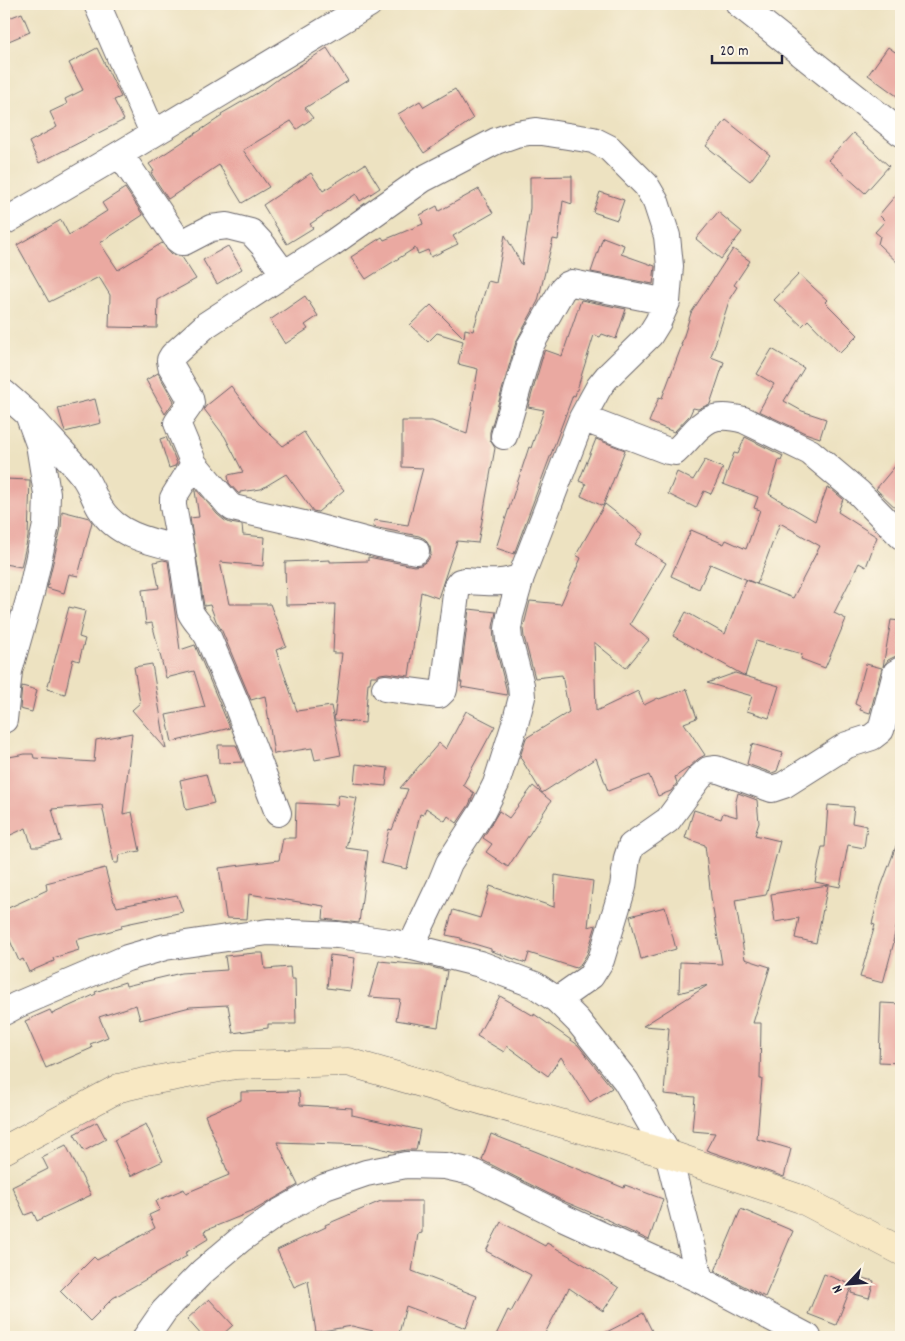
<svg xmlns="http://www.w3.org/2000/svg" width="905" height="1341" font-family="Dekko,sans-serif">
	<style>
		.building { fill: #eaa9a1 }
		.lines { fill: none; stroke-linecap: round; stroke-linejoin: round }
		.street-casing { stroke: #69656a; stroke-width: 28 }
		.secondary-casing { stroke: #69656a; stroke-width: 29 }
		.street { stroke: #fff; stroke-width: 26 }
		.secondary { stroke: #f8e8c3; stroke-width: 28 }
	</style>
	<rect width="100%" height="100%" fill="#fcf5e5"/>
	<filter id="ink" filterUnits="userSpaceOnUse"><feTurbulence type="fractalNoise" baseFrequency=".02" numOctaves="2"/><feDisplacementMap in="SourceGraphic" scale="10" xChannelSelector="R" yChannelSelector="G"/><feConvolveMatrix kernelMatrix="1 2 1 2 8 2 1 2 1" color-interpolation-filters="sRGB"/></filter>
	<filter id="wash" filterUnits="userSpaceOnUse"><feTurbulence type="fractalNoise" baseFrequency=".0096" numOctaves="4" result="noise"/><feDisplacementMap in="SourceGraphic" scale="20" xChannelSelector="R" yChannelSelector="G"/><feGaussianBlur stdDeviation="1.12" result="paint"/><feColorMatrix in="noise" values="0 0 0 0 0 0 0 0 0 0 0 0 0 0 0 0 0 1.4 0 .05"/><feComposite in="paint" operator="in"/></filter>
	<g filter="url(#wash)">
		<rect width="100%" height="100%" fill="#ede2c1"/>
		<g id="blocks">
			<path class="building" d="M22,13L30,32L4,43V20Z
				M888,47L901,56V99L868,75Z
				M97,48L121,97L114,100L124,120L39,163L29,142L57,127L50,112L67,104L65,99L83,90L69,63Z
				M327,48L348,81L305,108L313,118L297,129L291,121L243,150L269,187L242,203L219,165L168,199L151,173L154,171L149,164L222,116L221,114L266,88L282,76V77Z
				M455,89L473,119L424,153L398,114L420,101L424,107Z
				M726,120L770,155L750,181L706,146Z
				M853,133L889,166L865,193L828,160Z
				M365,164L380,188L360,201L356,194L310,224L313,228L287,244L263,205L311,173L323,191Z
				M572,176V204L563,201L558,240L553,239L538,301L516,342L490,432V440L495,448L478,543L457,541L438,598L421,592L409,676L387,673L380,674L377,676H371L370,683H368L365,723L334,720L342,653H333L335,604L286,605L285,562L330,560V562L368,561V557L414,566L421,565L428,560L431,554L430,547L425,539L419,536L373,527L374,520L408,525L423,468L402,467V421H432L467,434L478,369L458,364L463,341L437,333L428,342L410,325L431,305L464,338L465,329L473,331L488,281L496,283L505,235L522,265L530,208V177Z
				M125,188L143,215L100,243L118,270L162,243L172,254L182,257L196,279L158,300L157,328L109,327L110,295L99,277L49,302L17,245L61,220L69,235L107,211L102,203Z
				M479,189L493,213L453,236L458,244L431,257L428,250L418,254L415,248L366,279L351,257L382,237L384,240L423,224L420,215L437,206L439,211Z
				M901,189V266L878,244L880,236L875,232L885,221L879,215Z
				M600,192L624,200L617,220L593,212Z
				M718,212L742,232L721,259L696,239Z
				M603,237L624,245L621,254L655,266L653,284L591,272Z
				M228,246L242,269L217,284L203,260Z
				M733,249L750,261L734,285L737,287L730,298L711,357L724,362L710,404L698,409L693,408L690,415L674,432L649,422L659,397L662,398L682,345H681L691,313Z
				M799,274L827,300L825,302L858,335L840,353L808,320L802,326L774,300Z
				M305,296L318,316L305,325L308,329L285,344L270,320Z
				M581,300L626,309L616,339L602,334L600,337L594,335L575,396L573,395L514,554L496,548L529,447L531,448L544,410L528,407L544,352L545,350L562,356Z
				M772,349L804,368L784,401L802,411L826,419L820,438L805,433L759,411L774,384L757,374Z
				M158,373L174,401L165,414L146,380Z
				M231,386L259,424L283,446L304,432L333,477L344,490L318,512L313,511L286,474L261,489L240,492V494L238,493L229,483L228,475L243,472L225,437L204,409L206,406Z
				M95,399L101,423L65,432L58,408Z
				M166,437L177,463L175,466L169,468L160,439Z
				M745,437L783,456L781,461L779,460L769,494L815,521L827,488L831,489L843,499L838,512L877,537L866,567L859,563L834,613L846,619L825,668L801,659L802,654L756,641L745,676L779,686L769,718L747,711L752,696L707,683L735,673L745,676L673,636L686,612L725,634L746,580L793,598L820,546L780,523L757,584L710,564L699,589L671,576L691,530L724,544L726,540L746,549L760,510L754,508L758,497L723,484L734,453L738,454Z
				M596,439L625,450L603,506L581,496L586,484L579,481Z
				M901,459V513L876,489Z
				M705,460L723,468L711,494L704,491L696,508L668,494L677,472L693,480Z
				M4,479L30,480L28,537L21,567L4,564Z
				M196,489L217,514L224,520L230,523L242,525L243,535L265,537L263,566L220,562L229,604H270L286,646L276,650L297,711L331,706L341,755L315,760L312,748L274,754L265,696L251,700L222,631L216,621L210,605L204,606L190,518L199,517L195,491Z
				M605,504L643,534L635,544L666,563L630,624L649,640L626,668L594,642L596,711L638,691L644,705L658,698L659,699L687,689L697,718L684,723L705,755L698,759L688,768L675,777L677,783L671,791L658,796L649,775L608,791L596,758L542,793L520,757L526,738L569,712L562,675L535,678L524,637L523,629L530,601L561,604L581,558L576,555Z
				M62,511L89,518L92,522L78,576L69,574L64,593L47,588L61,528Z
				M163,560L168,561L180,650L195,645L230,728L172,742L166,715L205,707L194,671L166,678L152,623L146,624L142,590L159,588L154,562Z
				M69,607L85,611L79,637L85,639L79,661L73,659L65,694L47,689Z
				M469,609L496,612L493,627L494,641L506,688L507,695L461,687L462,682H460Z
				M891,620L901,621V655L894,657L888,660L883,667Z
				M152,664L166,749L132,710L140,703L134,667Z
				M866,664L882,668L870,713L860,710L861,707L855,704Z
				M22,686L37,690L32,712L20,709Z
				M466,711L495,726L463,785L474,793L469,805L457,823L448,816L445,821L426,808L423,815L420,814L407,869L381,863L389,829L392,830L408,789L400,788L439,743L446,749Z
				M132,733L123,814L132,812L140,851L119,855L118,863H114L102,805L52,809L61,841L39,847H32L26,828L4,838V758L25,754H33L34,758L94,762L96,740Z
				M752,744L783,753L777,771L772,773L747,764Z
				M218,745H236L243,762L219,763Z
				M356,764L388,768L386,786L354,783Z
				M206,774L214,803L186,810L180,780Z
				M533,786L551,801L508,867L486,852L492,844L483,838L499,811L509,818Z
				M738,793L757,800L759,823L755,835L780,841L766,895L735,900L745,959L770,967L753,1023H761L760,1079H762L757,1139L791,1149L784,1177L706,1150L715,1133L692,1131L695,1097L664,1094L669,1028L643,1026L708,985L679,993L680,962L722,964L711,897L705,845L685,838L694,810L721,819L723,813L737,817L736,801Z
				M339,795L357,798L346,848L368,851L359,923L323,919L324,906L249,894L247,919L226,918L219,868L279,860L283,838H295L296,803L337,805Z
				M828,805L854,807L852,823L867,826L864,848L848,845L840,887L815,882L822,847H825Z
				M899,838H901V906L893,942H894L883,983L860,977L875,925L872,924L881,887Z
				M105,868L114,902H115L117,907L177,895L183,912L121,925L122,928L76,940L79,950L53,958L54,961L29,972L23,959L19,961L4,927V910L47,890L46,883Z
				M555,875L593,881L588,927L596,925L587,954L580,965L576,968L529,953L526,963L491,951V949L461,940V938L446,935L453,910L480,918L490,886L554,907Z
				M828,885L816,943L795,938L799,918L775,922L771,894Z
				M665,907L676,949L641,959L630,916Z
				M255,953H263L265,969L290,967L291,979H295L296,1024H268V1028L233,1033L228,1005L190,1007L140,1020L136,1005L99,1017L108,1037L90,1044L92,1048L46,1068L25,1021L50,1010L52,1014L96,994L95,992L125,982L126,986L181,973L227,970L225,956Z
				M330,955L355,958L350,991L327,988Z
				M379,961L423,965L447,971L438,1027L396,1020L400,999L369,997Z
				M500,996L534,1016V1014L578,1045L612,1088L590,1102L561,1057L548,1076L507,1046L504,1052L477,1036Z
				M881,1003L901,1004V1063L879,1062Z
				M299,1091L300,1105L352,1108V1115L420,1130L416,1150H406L395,1152L367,1145L277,1142L298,1185L253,1211L204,1231L208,1239L185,1253L187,1256L113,1298L90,1321L60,1291L94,1257L97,1260L155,1228L149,1215L160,1210L156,1201L184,1189L186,1193L229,1175L205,1115L241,1100V1092Z
				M97,1122L106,1139L84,1151L74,1134Z
				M146,1124L163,1161L131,1176L114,1140Z
				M491,1134L537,1152L624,1188L625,1185L663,1199L649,1240L612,1223L613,1222L561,1200L482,1160Z
				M66,1145L91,1195L37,1221L33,1212L25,1215L12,1187L48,1169L42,1157Z
				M381,1201H422V1233L418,1234L412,1271L477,1296L466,1328L406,1306L398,1337L352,1326L316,1332L308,1281L294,1287L277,1250L326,1227L325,1225Z
				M741,1209L793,1231L765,1297L715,1271Z
				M501,1222L545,1246L547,1243L590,1268L619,1288L603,1311L569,1288L543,1337H495L508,1310L511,1312L531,1275L486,1251Z
				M824,1274L852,1285L836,1325L808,1314Z
				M856,1276L874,1281L869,1298L851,1293Z
				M209,1299L233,1325L220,1337H203L187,1319Z
				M643,1313L655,1337H597L634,1318Z"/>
		</g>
	</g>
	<g filter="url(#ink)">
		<use href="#blocks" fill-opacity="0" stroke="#69656a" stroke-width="1"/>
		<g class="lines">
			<g class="street-casing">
				<path id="street" d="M97,4L153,133
					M739,4L901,133
					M120,154L177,239L181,242H184L211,228L227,226L251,232L263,245L284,274L331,244L423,179L496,141L516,134L536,131L593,140L609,148L646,185L656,202L667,236L670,266L667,302L658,322L650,335L607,377L599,387L582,418L521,577C502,585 485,582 465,581L460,582L457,586L444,690L439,695L385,688
					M4,222L120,154L369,4
					M4,393L28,414L39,444L47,494L46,525L31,593L9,671L4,720
					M582,418L668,451L675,452C701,428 703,409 744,420L810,452L859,493L901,536
					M35,422C51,440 69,458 84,477C91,487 94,498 100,508C117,536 152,542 181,549
					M504,436L530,346L562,290L567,285L572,283L667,302
					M194,464L228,504L233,508L312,526L379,544L416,551
					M278,813L237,705L208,637C203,627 194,621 190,611L181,549L173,506V498L194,464L177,423L191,403L190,398L171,366L170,360L173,355L206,325L284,274
					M411,946L440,885L449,863L482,812L496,784L515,724L522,697L521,685L509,640L508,629L510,616L521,577
					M557,1000L591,976L601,960L623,887L627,858L631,846L668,820L699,778L708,770L716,769L772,789L784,785L847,745L872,737L881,730L896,673L901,670
					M4,1012L17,1005L127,958L165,947L268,932L338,935L396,943L480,964L535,985L557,1000L578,1021L626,1081L668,1154L700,1280
					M146,1337L164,1311L202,1272L241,1239L278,1213L325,1187L366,1173L406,1165L445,1166L472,1172L562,1217L700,1280L808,1337"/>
			</g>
			<g class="secondary-casing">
				<path id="secondary" d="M4,1150L119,1088L145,1082L235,1065L348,1062L668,1154L801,1199L901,1251"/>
			</g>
			<use href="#street" class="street"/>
			<use href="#secondary" class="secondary"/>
		</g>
	</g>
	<rect width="905" height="1341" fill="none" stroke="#fcf5e5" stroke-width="20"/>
	<g transform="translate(848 1284) rotate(244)" stroke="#fcf5e5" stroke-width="4" paint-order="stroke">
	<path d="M0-4L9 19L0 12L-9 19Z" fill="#22223b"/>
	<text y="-8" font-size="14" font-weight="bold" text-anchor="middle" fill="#22223b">N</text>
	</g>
	<path d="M712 55v8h70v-8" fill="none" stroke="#22223b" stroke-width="2.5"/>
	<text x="720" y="55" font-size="15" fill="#22223b" stroke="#fcf5e5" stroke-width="4" paint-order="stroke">20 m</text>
</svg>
